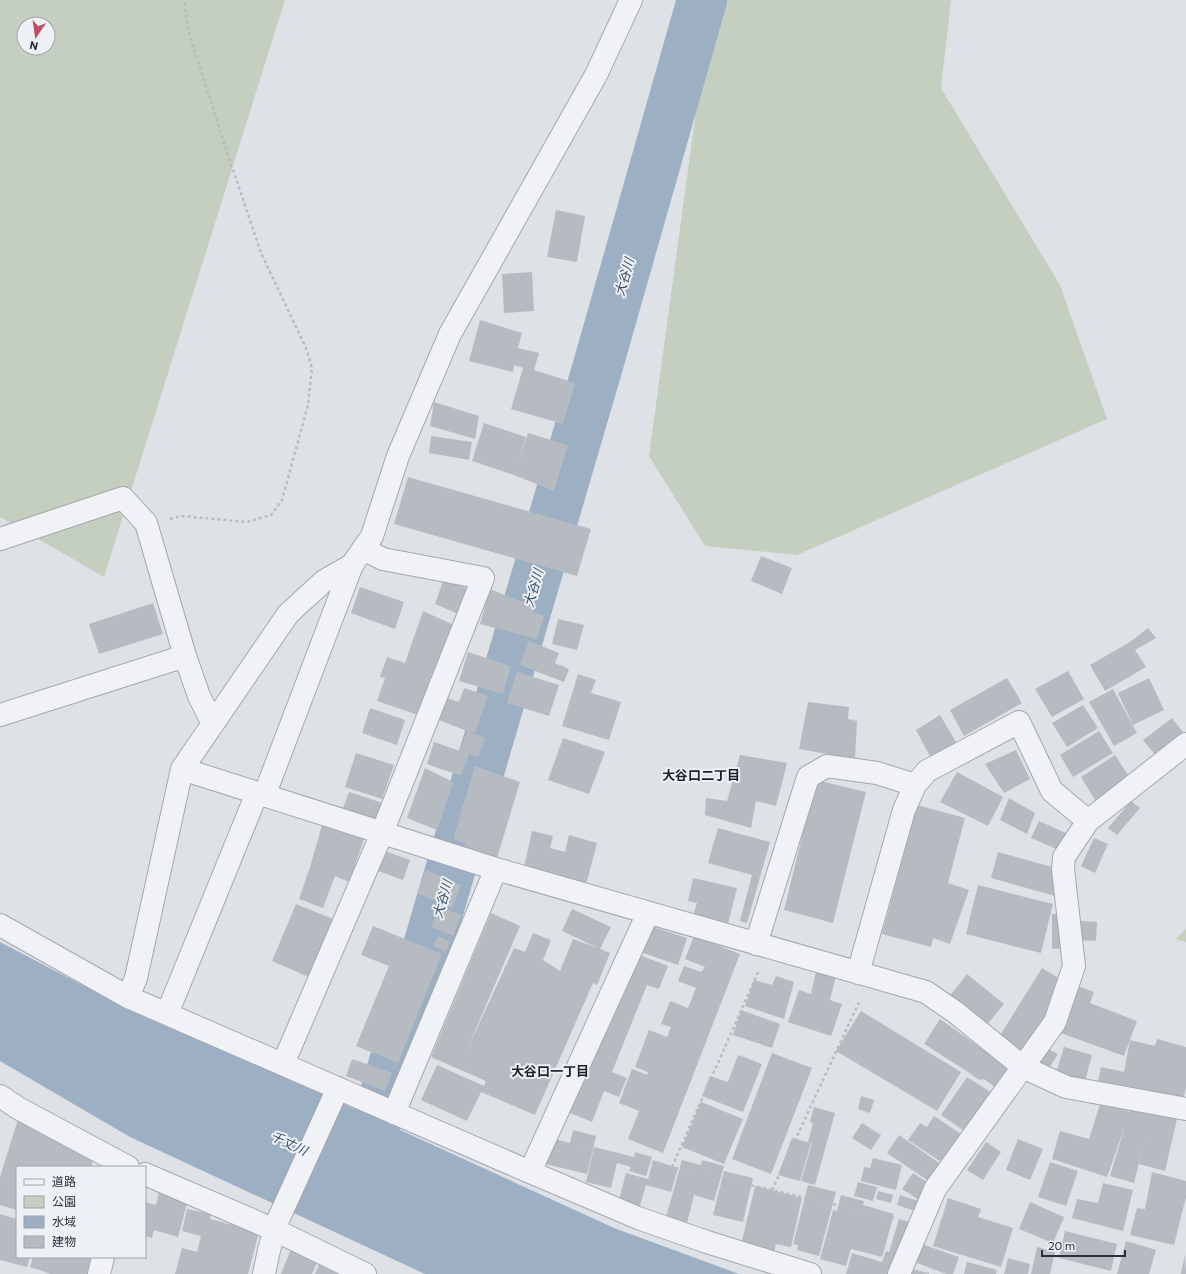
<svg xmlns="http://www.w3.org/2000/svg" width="1186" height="1274" font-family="Commissioner,'Noto Sans JP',sans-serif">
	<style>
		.green { fill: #c4cfc0; fill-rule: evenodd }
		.water { fill: #9cafc3 }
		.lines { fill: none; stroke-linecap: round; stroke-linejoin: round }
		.river { stroke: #9cafc3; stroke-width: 50 }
		.building { fill: #b6bbc2 }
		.minor-casing { stroke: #a4a8af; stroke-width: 24 }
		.path { stroke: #b8bcc1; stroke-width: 2.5; stroke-dasharray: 3 3; stroke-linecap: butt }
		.minor { stroke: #f0f2f5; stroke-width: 22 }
		.labels { text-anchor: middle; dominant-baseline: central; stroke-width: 4; stroke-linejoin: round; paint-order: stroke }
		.water-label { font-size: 13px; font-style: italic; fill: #374f6b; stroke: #edf0f4 }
		.neighbourhood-label { font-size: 13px; font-weight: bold; fill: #1b212c; stroke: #edf0f4 }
	</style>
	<rect width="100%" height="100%" fill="#dee1e6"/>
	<path class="green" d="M0,0H285L104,577L0,517ZM24,24H48V48H24Z
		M702,0H951L941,88L1060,285L1107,419L797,555L705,546L649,456L699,89Z
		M1186,929V942L1176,939Z"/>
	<path class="water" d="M0,942L126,1008L293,1081L614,1228L739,1274H425L130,1137L0,1061Z"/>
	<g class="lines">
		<path class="river" d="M361,1175L599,362L702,0"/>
	</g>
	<path class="building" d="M556,210L585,216L577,262L547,257Z
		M532,272L534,311L504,313L502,274Z
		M480,320L522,333L518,348L539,353L534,370L575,383L563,424L511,409L523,368L514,365L513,372L469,361Z
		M434,402L479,416L475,439L430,426Z
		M484,423L526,437L519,461L528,433L568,445L554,491L514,475L472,461Z
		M431,436L472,442L469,460L429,453Z
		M408,477L591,529L577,576L394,524Z
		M761,556L792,568L782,594L751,581Z
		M444,578L472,591L463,616L435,604Z
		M360,587L404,602L395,629L351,613Z
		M490,589L514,599L535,605L533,612L544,616L537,639L480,624Z
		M153,603L163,634L99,654L89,624Z
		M423,611L454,625L438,675L432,673L418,715L377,701L385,678L380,677L387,657L405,663Z
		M558,619L584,625L577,650L552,644Z
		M1148,628L1156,638L1135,650L1146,667L1105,691L1090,665L1130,642Z
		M529,641L559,653L555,663L569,669L564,682L520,665Z
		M468,652L511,666L503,694L459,681Z
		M1068,671L1084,699L1052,717L1035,689Z
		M517,672L559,685L549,716L507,703Z
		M578,674L596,680L591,693L621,702L609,740L562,726Z
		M1007,678L1022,703L964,736L950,710Z
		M1149,678L1164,710L1133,725L1118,693Z
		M464,688L488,696L475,733L467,731L439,720L447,698L459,702Z
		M1113,689L1137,733L1114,746L1089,702Z
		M808,702L849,707L848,719L857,721L855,759L799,749Z
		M1083,705L1098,728L1067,747L1052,723Z
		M370,708L405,720L397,745L362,733Z
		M940,715L956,742L931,758L916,730Z
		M1172,718L1185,735L1157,757L1143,740Z
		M467,731L485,738L478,757L469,754L461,776L427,764L434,742L460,751Z
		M1099,731L1113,753L1073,777L1060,755Z
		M563,738L605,752L589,794L548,780Z
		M1016,750L1030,779L1004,793L985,764Z
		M356,753L394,765L382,799L345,787Z
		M740,755L787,763L776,806L756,801L751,828L705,815L706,798L727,801Z
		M1115,755L1130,778L1095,800L1081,777Z
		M475,766L520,782L497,858L464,849L465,843L453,839Z
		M425,768L453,782L437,830L407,818Z
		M957,772L1003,797L988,826L940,802Z
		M816,780L866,792L833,923L784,910Z
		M349,792L386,804L380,829L340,816Z
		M1009,798L1035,813L1027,834L1000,820Z
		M1131,801L1140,808L1117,835L1108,828Z
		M917,805L965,818L948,883L969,890L950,944L933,938L931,947L882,934Z
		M1039,821L1068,834L1061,851L1031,838Z
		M323,822L364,839L349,882L335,876L323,908L299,899L310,867Z
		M718,828L770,842L747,923L740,921L752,875L708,863Z
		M532,831L553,836L550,848L565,852L569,835L597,843L585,889L523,872Z
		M1094,838L1108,844L1095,873L1081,866Z
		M385,851L410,860L403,880L378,871Z
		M998,852L1063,870L1055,896L991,878Z
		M426,870L461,885L452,908L417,893Z
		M693,878L737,888L728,924L693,916L697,903L688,901Z
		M978,885L1053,904L1041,953L966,934Z
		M296,904L333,919L309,977L272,961Z
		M439,906L461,915L453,936L431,927Z
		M572,909L611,927L600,949L610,953L597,985L593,983L535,1115L481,1092L467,1121L421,1100L437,1065L484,1086L486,1081L431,1057L491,913L520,926L466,1052L514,948L525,952L533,933L551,940L543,960L560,971L573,939L598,948L562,931Z
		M1052,914H1065V948L1052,949Z
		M635,921L687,938L678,965L626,947Z
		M1081,921L1097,922L1096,941L1080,940Z
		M373,926L442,954L398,1063L356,1046L389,966L361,955Z
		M438,936L450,942L446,952L433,946Z
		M694,936L740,954L663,1153L628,1139L639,1111L619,1103L632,1069L647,1075L648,1072L635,1067L649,1030L667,1037L671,1027L661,1024L670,1001L688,1008L696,988L678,981L684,966L701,972L705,967L685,959Z
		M632,952L668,966L659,989L647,985L612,1072L627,1078L619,1097L604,1091L592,1122L568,1112Z
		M817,967L837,972L830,1000L842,1004L831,1036L788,1022L799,990L811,994Z
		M1042,968L1067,983L1024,1053L999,1037Z
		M967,974L1004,1004L986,1026L949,997Z
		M776,976L794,982L784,1019L745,1006L754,980L772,985Z
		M1075,985L1094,992L1090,1003L1137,1021L1124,1056L1058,1032Z
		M741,1010L780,1024L772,1048L733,1035Z
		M861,1011L961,1072L937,1111L836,1051Z
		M940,1019L1012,1070L996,1088L984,1079L979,1080L965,1070L924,1044Z
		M1157,1039L1186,1047V1088L1182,1103L1098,1082L1101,1067L1124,1072L1130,1040L1155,1046Z
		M1064,1047L1092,1055L1084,1085L1055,1076Z
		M1048,1049L1058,1054L1048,1070L1039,1065Z
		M772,1053L812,1068L771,1174L732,1159Z
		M738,1055L762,1064L743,1112L702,1096L710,1076L728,1082Z
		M352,1059L392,1073L385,1091L346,1076Z
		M967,1077L992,1093L966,1132L941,1115Z
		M861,1096L874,1100L870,1113L858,1109Z
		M1101,1101L1130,1112L1131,1107L1177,1119L1165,1171L1139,1164L1146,1135L1134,1183L1110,1176L1125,1126L1107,1177L1052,1159L1060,1131L1089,1139Z
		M701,1102L743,1119L724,1164L682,1147Z
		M814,1107L835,1113L815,1185L801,1181L812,1143L808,1142L813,1123L810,1122Z
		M19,1116L94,1156L91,1167H17V1210L0,1205V1177Z
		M934,1116L964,1136L944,1164L908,1140L920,1123L927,1127Z
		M862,1123L881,1135L871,1150L852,1138Z
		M573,1130L596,1136L587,1174L537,1162L543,1136L570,1143Z
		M899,1135L942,1165L930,1182L887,1153Z
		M792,1138L811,1143L800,1181L778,1175Z
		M1018,1139L1043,1149L1030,1180L1006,1170Z
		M986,1142L1001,1152L983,1180L967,1170Z
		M594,1147L634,1157L635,1152L652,1157L646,1176L629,1171L631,1167L617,1163L611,1188L586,1182Z
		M873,1158L902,1165L896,1190L861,1181L864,1167L870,1168Z
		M653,1160L678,1168L671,1192L646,1185L640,1206L619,1200L626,1173L648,1179Z
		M682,1160L701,1165L702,1160L724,1166L714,1201L694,1195L687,1223L666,1217Z
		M1050,1162L1078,1171L1066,1206L1038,1197Z
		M724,1171L753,1178L743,1222L713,1215Z
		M1152,1172L1186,1181V1197L1174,1245L1130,1235L1137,1208L1145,1209Z
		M913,1173L930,1184L919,1200L902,1189Z
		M858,1182L877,1187L873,1201L854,1196Z
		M1103,1183L1133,1190L1123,1231L1072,1218L1077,1199L1098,1203Z
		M808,1185L836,1192L819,1256L797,1250L798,1245L793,1244Z
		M755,1186L802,1198L791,1247L776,1244L774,1253L741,1245Z
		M878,1191L893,1195L891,1203L876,1199Z
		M159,1192L188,1200L178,1237L154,1230L152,1238L145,1236V1202L156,1205Z
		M841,1195L864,1201L863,1205L894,1214L882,1257L851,1249L846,1266L820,1259L833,1210L837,1211Z
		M900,1195L918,1201L915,1211L897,1205Z
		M948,1198L981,1209L978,1217L1013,1228L1001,1267L933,1246Z
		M1030,1202L1064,1217L1053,1243L1019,1229Z
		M187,1209L211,1214L210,1219L259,1232L248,1274H175L182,1248L197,1252L201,1236L182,1231Z
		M0,1214L17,1219V1257H30L27,1267L0,1260Z
		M899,1219L910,1222L894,1274H846L852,1253L882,1262L886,1251L889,1252Z
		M1065,1231L1117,1244L1111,1271L1059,1258Z
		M1126,1241L1156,1250L1149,1274H1117Z
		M919,1243L959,1257L953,1274H946L912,1261Z
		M1037,1247L1055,1252L1050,1274H1031Z
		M291,1249L318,1260L312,1274H281Z
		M1185,1254L1186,1274H1181Z
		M33,1257H96L90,1274H51L30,1267Z
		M1008,1258L1030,1264L1028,1274H1004Z
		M967,1262L997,1270L996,1274H964Z
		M319,1265L338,1274H315Z
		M907,1268L929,1273V1274H905Z"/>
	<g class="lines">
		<g class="minor-casing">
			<path id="minor" d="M0,539L123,498L146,523L185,656
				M0,715L185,656L199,696L213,724
				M182,769L496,869L926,992L955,1012L1023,1067L1066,1087L1186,1109
				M264,796L352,565
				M0,925L128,997L530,1172L638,1218L707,1242L810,1274
				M756,944L808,777L827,766L877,773L915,785
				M858,973L904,810L915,785L927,771L1019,722L1052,791L1088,821
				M128,997L136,978L182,769L288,614L324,581L352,565L372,536L398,456L450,334L596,75L631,0
				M167,1014L257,793
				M283,1064L382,833L483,578L383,559L363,549
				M0,1096L18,1108L128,1167
				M394,1113L496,869
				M530,1172L648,913
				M145,1174L275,1230L365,1274
				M99,1274L103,1257
				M264,1274L269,1250L278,1220L338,1088
				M899,1274L935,1189L1055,1022L1074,966L1063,869L1064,857L1088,821L1186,744"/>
		</g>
		<path class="path" d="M170,519L181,516L247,522L271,515L282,500L308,405L312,368L306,348L261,253L227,152L189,33L184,0
			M570,1144L894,1218
			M672,1167L759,970
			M772,1190L860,1000"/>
		<use href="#minor" class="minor"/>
	</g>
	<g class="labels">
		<g class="water-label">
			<text transform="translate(624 277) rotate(-74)">大谷川</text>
			<text transform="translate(533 588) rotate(-74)">大谷川</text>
			<text transform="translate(442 899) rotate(-74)">大谷川</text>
			<text transform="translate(289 1143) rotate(25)">千丈川</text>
		</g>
		<g class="neighbourhood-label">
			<text x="701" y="775">大谷口二丁目</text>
			<text x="550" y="1071">大谷口一丁目</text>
		</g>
	</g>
	<rect x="16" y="1166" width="130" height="92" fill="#edf0f4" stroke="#9fa3aa"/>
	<rect x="24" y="1179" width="20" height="6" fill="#f0f2f5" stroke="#9fa3aa"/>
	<text x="52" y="1186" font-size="12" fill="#29303b">道路</text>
	<rect x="24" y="1196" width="20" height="12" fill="#c4cfc0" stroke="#9fa3aa"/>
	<text x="52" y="1206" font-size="12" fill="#29303b">公園</text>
	<rect x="24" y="1216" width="20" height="12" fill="#9cafc3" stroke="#9fa3aa"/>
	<text x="52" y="1226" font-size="12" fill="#29303b">水域</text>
	<rect x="24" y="1236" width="20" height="12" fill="#b6bbc2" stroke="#9fa3aa"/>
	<text x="52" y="1246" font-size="12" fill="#29303b">建物</text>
	<g transform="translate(36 36) rotate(193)"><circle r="19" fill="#edf0f4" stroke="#9fa3aa"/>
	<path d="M0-3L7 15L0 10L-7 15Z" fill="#c14d60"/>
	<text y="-6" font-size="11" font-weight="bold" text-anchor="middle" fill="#29303b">N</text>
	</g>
	<path d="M1042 1250v6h83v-6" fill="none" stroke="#29303b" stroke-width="2"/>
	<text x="1048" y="1250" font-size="12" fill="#29303b" stroke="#edf0f4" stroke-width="3" paint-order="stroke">20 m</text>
</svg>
